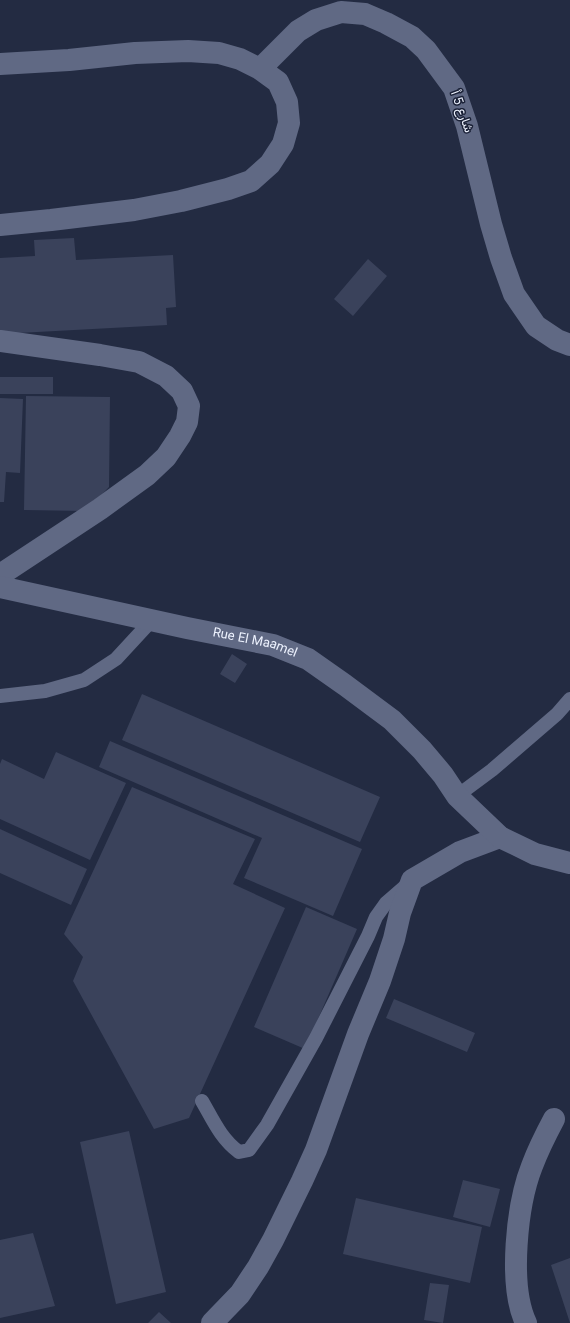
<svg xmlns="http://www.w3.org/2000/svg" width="570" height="1323" font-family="Georgia,Vazirmatn,serif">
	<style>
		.building { fill: #3a425b }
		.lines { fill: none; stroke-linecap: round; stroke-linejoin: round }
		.lane { stroke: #606984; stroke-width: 14 }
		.street { stroke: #606984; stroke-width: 22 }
		.secondary { stroke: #606984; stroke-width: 22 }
		.labels { text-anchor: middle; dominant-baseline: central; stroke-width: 3; stroke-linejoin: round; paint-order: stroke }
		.street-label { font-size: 13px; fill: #edf2fe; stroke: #1a2137 }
	</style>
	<rect width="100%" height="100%" fill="#232b42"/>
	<path class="building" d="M74,238L76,260L173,255L176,307L166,308L167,325L0,334V258L35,256L34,240Z
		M368,259L387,276L353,316L334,299Z
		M0,377H53V394H0Z
		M26,396L110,397L109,487L86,511L24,510Z
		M0,398L23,399L20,473L6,472L4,502H0Z
		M232,654L247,664L235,683L220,674Z
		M142,694L380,797L360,842L122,740Z
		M110,741L362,849L333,916L244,878L262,838L99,767Z
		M56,752L126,783L90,860L0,819V764L2,759L44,779Z
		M132,787L255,839L233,884L285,908L189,1118L154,1129L73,981L83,957L64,934Z
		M0,829L87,869L71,905L0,873Z
		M306,907L357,929L305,1049L254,1027Z
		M394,999L475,1033L467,1052L386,1018Z
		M129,1131L166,1292L116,1304L80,1142Z
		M463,1180L500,1189L490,1227L453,1217Z
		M356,1198L482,1227L470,1283L343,1254Z
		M33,1233L55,1306L0,1318V1240Z
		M570,1258V1323L551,1265Z
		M430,1283L449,1285L443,1323L424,1320Z
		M159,1312L171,1323H148Z"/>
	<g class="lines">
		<path class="lane" d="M0,696L45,691L84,680L116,659L152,620
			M457,796L492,770L557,714L570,699
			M202,1101C213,1120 221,1139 239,1152L249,1150L267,1125L316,1038L368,936L376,917L386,903L409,883"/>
		<path class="street" d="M0,64L69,60L135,53L188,51L219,53L240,59L260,69L278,82L287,102L289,123L283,144L270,164L251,181L228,189L181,201L134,210L51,220L0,225
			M260,69L298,31L316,20L341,12L365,14L386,23L412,37L426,50L454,88L467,126L491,224L501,258L514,294L536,326L557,340L570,345
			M0,341L100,355L139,362L166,376L182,391L189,406L187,422L180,436L166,457L147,475L100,509L0,575
			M212,1323L240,1294L258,1267L273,1240L302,1181L316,1150L358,1034L380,981L394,939L400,913L412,880L460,852L500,837
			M526,1323C508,1285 517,1204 532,1166C538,1150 546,1134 554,1119"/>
		<path class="secondary" id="s1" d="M0,587L187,628L273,645L308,659L345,685L392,720L422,750L443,775L457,796L500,837L535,854L570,863"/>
	</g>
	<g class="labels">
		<g class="street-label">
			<text transform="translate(461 112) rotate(70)">شارع 5 أ</text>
			<text stroke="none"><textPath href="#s1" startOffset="261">Rue El Maamel</textPath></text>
		</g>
	</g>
</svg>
